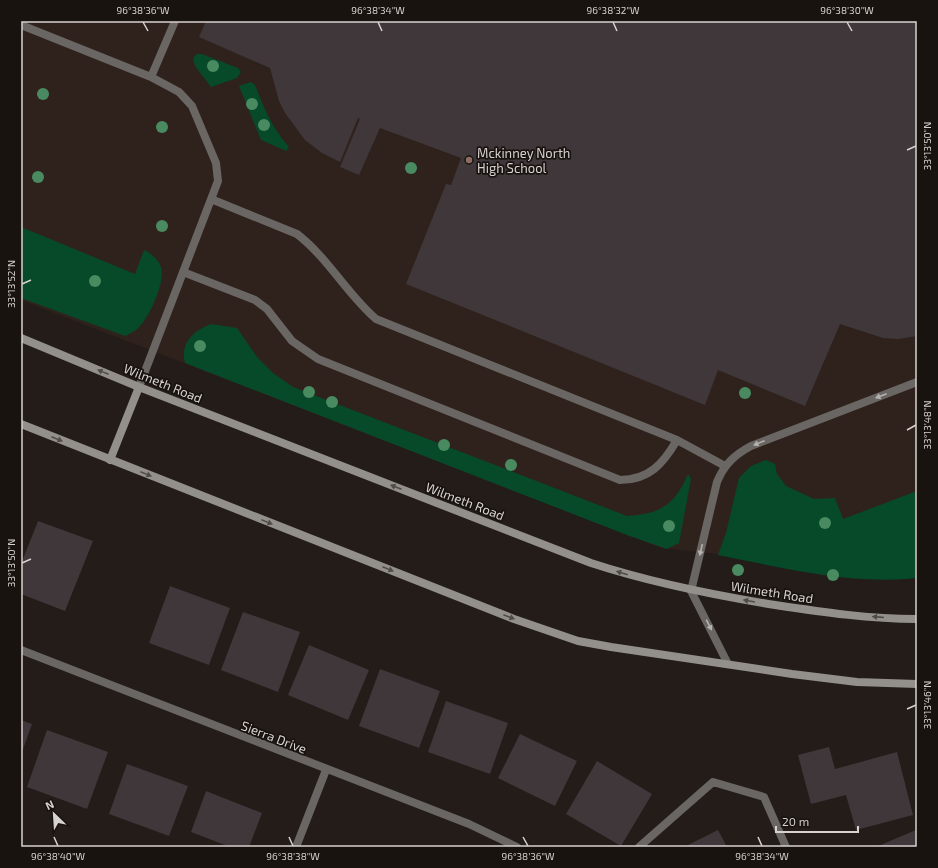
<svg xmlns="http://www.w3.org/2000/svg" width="938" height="868" font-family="'Exo 2',sans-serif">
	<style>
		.built { fill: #2f221c }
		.green { fill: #064a29 }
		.building { fill: #3f373a }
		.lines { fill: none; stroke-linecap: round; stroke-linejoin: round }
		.service { stroke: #696663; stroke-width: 8 }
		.minor { stroke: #696663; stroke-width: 8 }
		.secondary { stroke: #938f8b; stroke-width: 8 }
		.tree { fill: #4a8a60 }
		.oneway { fill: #504b47 }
		.oneway2 { fill: #b6b2af }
		.ticks { fill: none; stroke: #d7d2d0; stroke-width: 1.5 }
		.education-dot { fill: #8d6e63; stroke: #191310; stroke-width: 1.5 }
		.labels { text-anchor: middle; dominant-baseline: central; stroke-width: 3.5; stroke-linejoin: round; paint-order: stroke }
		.poi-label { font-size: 13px; fill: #d7d2d0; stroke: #191310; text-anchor: start }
		.street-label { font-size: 13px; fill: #d7d2d0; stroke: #191310 }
		.neatline { fill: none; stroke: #d7d2d0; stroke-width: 1.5 }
		.ticks-label { font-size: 10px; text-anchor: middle; fill: #d7d2d0 }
	</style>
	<rect width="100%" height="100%" fill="#231c19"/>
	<path class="built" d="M21,21H917V575L661,548L21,300Z"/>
	<path class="green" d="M197,54H202L238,68L241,72L237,78L211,87L195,66L193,58Z
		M251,82L255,85C264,108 272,128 289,147L286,151L261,140L239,86Z
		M21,227L135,274L144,250C152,254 158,259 161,267C166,282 148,321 136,330C133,332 129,334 125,336L21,298Z
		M211,324L237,328L257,357L273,373L293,387L627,516C660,514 675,505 688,474L691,479L679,543L667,549L627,535L185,363C180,343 193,331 211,324Z
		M766,460L775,464L777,474L786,486L814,499L835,498L843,519L917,491V578C850,585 784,568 718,555L726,533L739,478L751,466Z"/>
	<path class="building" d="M206,21H917V336L898,339L883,338L840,324L805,406L718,370L705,405L406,284L446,184L451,185L461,158L380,128L359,175L340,167L360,119L358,118L340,162L322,153L305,140L285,113L279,101L270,68L199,37Z
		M38,521L93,541L65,611L21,594V564Z
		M170,586L230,608L209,665L149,643Z
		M243,612L300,632L278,692L221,670Z
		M309,645L369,670L348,720L288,695Z
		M380,669L440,691L419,748L359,726Z
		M446,701L508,723L490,774L428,752Z
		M21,720L32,724L21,755Z
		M47,730L108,752L87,809L27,787Z
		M520,734L577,761L555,806L498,778Z
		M829,747L835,769L897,752L913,815L856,830L846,795L811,804L798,755Z
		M597,761L652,794L621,846L566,814Z
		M127,764L188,786L169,836L109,814Z
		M206,791L262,813L249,847H230L191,832Z
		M718,830L727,847H684Z
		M916,830L917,847H876Z"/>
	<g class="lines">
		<path class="service" d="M21,25L151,77L179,92L192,106L216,163L218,181L139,387
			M151,77L175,21
			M211,199L297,234C328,258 347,294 376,319L677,440L725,466
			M183,272L255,300L267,309L292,341L318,359L620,480C649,480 663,464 677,440
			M728,664L691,591L717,482C724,465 734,455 751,446L917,382
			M639,847L713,782L764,797L786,847"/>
		<path class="minor" d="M21,650L469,824L517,847
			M296,847L326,770"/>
		<path class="secondary" d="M21,338L139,387L591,563C652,583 713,595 775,605C822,612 869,619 917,619
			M21,424L514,619L578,641L611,647L792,674L857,682L917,684
			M110,460L139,387"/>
	</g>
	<g class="tree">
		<circle cx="213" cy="66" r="6"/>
		<circle cx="43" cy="94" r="6"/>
		<circle cx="252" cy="104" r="6"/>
		<circle cx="264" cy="125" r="6"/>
		<circle cx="162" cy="127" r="6"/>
		<circle cx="411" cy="168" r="6"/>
		<circle cx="38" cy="177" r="6"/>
		<circle cx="162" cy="226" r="6"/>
		<circle cx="95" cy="281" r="6"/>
		<circle cx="200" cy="346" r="6"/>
		<circle cx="309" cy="392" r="6"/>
		<circle cx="745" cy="393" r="6"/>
		<circle cx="332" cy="402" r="6"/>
		<circle cx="444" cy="445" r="6"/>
		<circle cx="511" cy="465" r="6"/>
		<circle cx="825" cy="523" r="6"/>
		<circle cx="669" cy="526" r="6"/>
		<circle cx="738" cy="570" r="6"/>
		<circle cx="833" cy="575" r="6"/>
	</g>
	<defs><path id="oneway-solid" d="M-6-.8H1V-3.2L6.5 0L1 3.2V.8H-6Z"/></defs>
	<g class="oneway">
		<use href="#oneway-solid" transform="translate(103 372) rotate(-158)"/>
		<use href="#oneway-solid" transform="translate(57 439) rotate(22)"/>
		<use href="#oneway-solid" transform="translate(146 474) rotate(22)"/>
		<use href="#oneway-solid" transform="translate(396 487) rotate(-159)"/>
		<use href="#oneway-solid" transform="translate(267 522) rotate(22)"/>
		<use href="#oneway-solid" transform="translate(388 569) rotate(22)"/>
		<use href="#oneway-solid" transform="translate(622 573) rotate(-163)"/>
		<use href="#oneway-solid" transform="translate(749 601) rotate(-170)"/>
		<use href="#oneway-solid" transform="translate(509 617) rotate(21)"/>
		<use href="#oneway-solid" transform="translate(878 617) rotate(-175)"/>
	</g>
	<g class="oneway2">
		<use href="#oneway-solid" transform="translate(881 396) rotate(159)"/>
		<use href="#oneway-solid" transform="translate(759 443) rotate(158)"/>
		<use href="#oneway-solid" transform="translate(701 550) rotate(103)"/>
		<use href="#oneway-solid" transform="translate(709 625) rotate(63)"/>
	</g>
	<path class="ticks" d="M143,22L148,31M378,22L382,31M613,22L617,31M847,22L852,31M907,150L916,146M22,284L31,280M907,430L916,425M22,563L31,559M907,709L916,705M54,837L58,846M289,837L293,846M523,837L528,846M758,837L762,846"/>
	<circle class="education-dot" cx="469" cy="160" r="4"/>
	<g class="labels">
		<g class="poi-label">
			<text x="477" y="153">Mckinney North<tspan x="477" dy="15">High School</tspan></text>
		</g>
		<g class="street-label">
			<text transform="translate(163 383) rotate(22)">Wilmeth Road</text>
			<text transform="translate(465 501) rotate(21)">Wilmeth Road</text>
			<text transform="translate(772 592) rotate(9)">Wilmeth Road</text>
			<text transform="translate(274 737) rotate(21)">Sierra Drive</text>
		</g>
	</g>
	<rect width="938" height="868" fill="none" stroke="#191310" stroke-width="44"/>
	<g transform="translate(54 814) rotate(335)" stroke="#191310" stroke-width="3" paint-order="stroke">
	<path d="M0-3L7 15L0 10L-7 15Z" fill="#d7d2d0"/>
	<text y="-6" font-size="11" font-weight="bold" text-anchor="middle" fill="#d7d2d0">N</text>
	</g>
	<path d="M776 826v6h82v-6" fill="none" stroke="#d7d2d0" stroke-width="2"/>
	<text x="782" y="826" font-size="12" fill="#d7d2d0" stroke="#191310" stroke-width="3" paint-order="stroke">20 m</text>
	<rect x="22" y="22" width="894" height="824" class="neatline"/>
	<g class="ticks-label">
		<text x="143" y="14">96°38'36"W</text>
		<text x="378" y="14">96°38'34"W</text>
		<text x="613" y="14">96°38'32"W</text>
		<text x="847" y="14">96°38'30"W</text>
		<text transform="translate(927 146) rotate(-90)" y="4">33°13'50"N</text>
		<text transform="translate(11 284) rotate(-90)" y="4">33°13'52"N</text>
		<text transform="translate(927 425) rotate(-90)" y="4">33°13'48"N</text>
		<text transform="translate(11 563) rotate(-90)" y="4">33°13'50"N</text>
		<text transform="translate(927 705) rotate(-90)" y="4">33°13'46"N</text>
		<text x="58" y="860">96°38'40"W</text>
		<text x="293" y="860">96°38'38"W</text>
		<text x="528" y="860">96°38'36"W</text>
		<text x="762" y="860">96°38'34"W</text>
	</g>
</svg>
